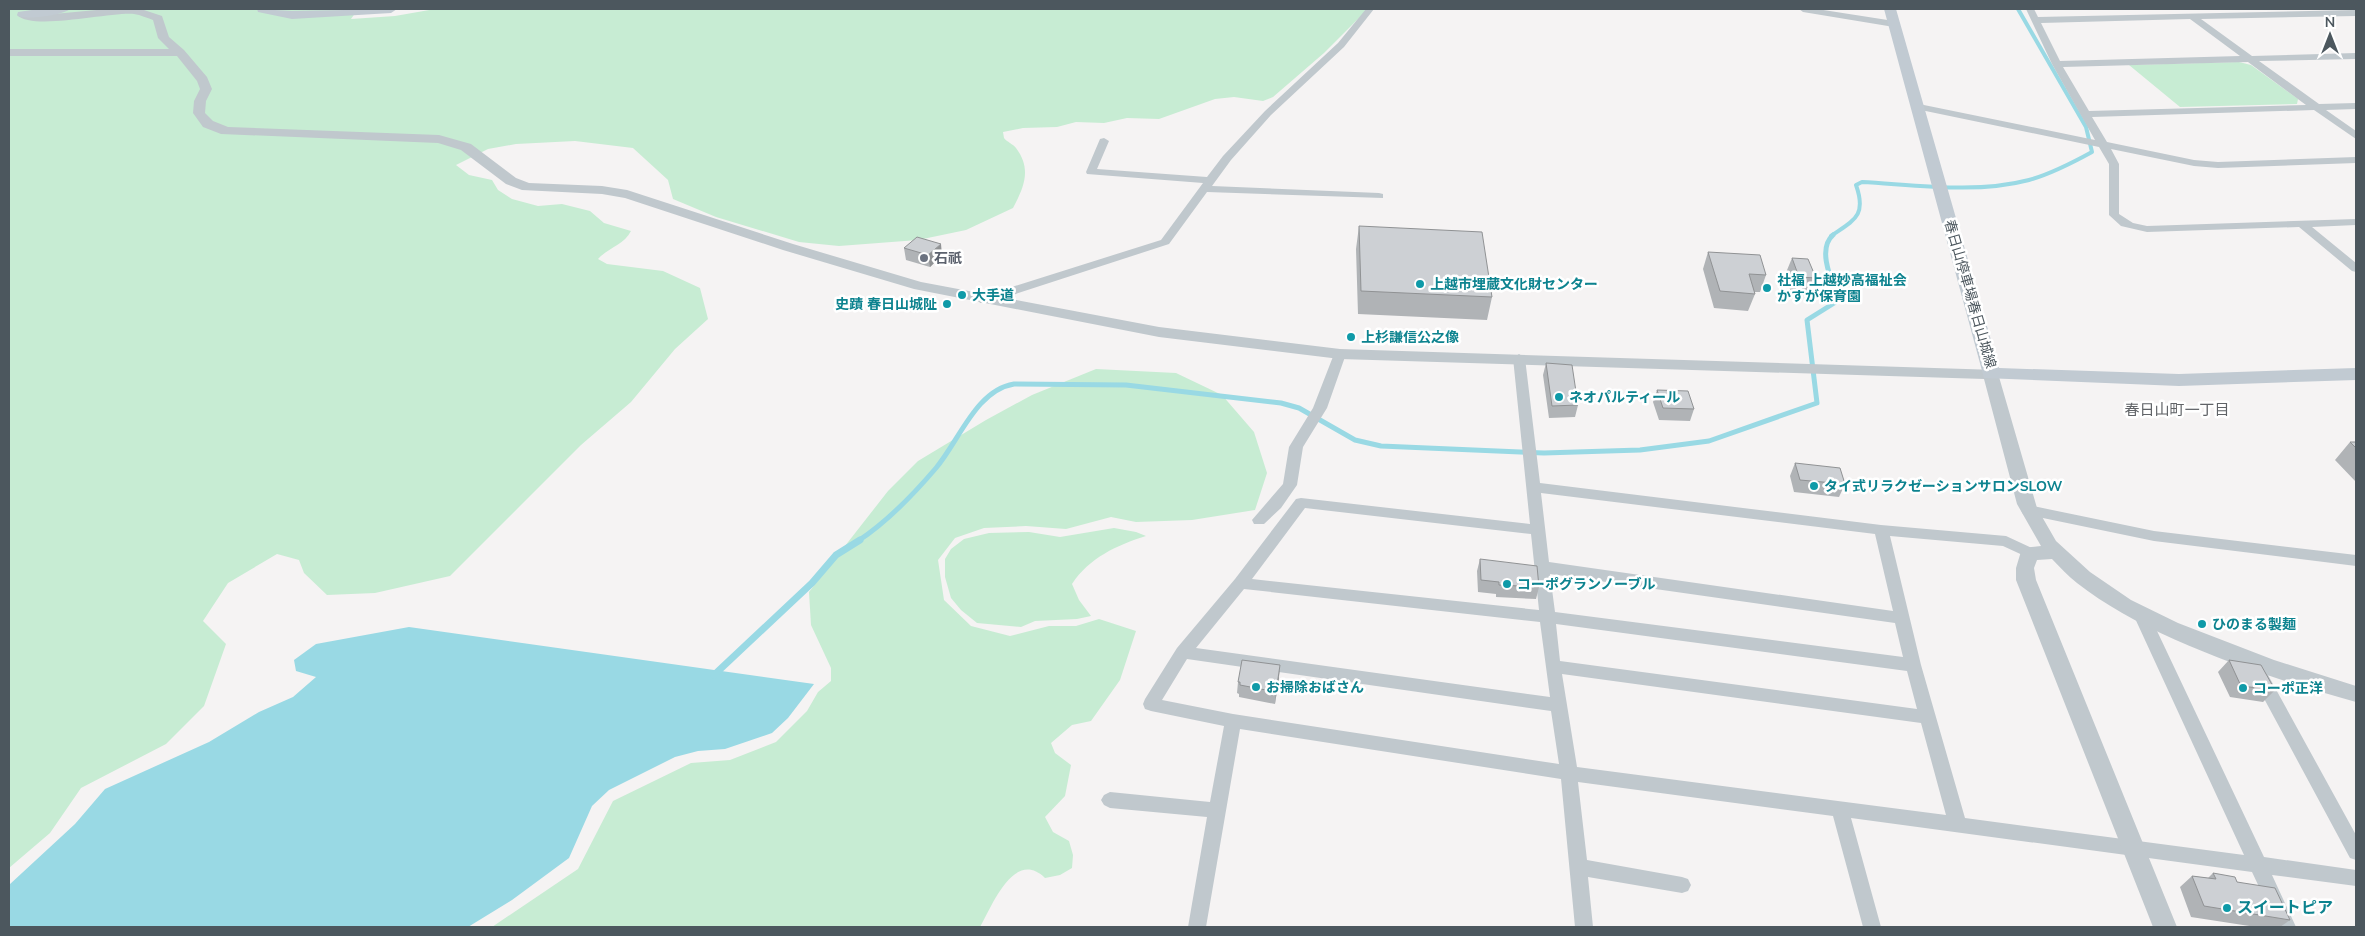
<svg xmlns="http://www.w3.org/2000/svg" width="2365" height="936" font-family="'Nunito Sans','Noto Sans JP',sans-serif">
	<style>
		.green { fill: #c7ecd3 }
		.water { fill: #99d9e4 }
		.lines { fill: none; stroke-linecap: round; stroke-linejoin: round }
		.stream-far2 { stroke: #99d9e4; stroke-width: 4 }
		.stream-far1 { stroke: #99d9e4; stroke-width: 5 }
		.stream { stroke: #99d9e4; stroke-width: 7 }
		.minor { fill: #c0c8cd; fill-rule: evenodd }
		.tertiary { fill: #c0c8cd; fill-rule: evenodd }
		.secondary { fill: #c1cad2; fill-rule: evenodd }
		.wall { fill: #b0b3b6 }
		.shaded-wall { fill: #909294 }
		.building { fill: #cdd0d4; stroke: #909294 }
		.worship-dot { fill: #6b7280; stroke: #fff; stroke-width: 2 }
		.culture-dot { fill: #0f9aa8; stroke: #fff; stroke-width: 2 }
		.labels { text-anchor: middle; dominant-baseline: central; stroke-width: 5; stroke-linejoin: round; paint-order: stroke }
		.worship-label { font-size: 14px; font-weight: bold; fill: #5b616d; stroke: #fff; text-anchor: start }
		.culture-label { font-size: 14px; font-weight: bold; fill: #0d838f; stroke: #fff; text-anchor: start }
		.street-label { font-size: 14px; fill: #4c575e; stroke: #fff }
		.neighbourhood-label { font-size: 15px; fill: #606367; stroke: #fff }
		.near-culture-label { font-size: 16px; font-weight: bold; fill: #0d838f; stroke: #fff; text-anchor: start }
	</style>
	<rect width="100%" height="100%" fill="#f5f3f3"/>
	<path class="green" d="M9,9H358L351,19L395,16L435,9H1368L1324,53L1273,97L1263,101L1234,97L1215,99L1159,119L1127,118L1104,123L1076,122L1057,127L1023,128L1003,132L1004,138C1007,142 1013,144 1016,148C1032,169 1024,187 1013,208L966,230L918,240L839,246L799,242L716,217L673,199L668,180L633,148L575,141L516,144L488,149L456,165L469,175L492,180L498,190L512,199L538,206L562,204L590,211L604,223L631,231C624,245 609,247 598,259L607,264L663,271L700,288L708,319L675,349L631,402L581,445L450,576L375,593L327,595L304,573L299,560L277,554L228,583L203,621L226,644L204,706L166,744L81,788L50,833L9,868Z
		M2239,62L2251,65L2298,99L2297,104L2180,107L2129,65Z
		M1096,369L1176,373L1222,395L1254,432L1267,473L1255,510L1192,520L1136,522L1111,517L1066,529L1026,526L984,528L955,538L938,560L944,600L971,626L1010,636L1049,626H1076L1099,619L1136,631L1120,680L1091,721L1072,725L1051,743L1055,753L1071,765L1065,796L1045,817L1053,832L1069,841L1073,855L1072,868L1060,875L1045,878C1014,848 992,906 980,927H492L578,869L613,801L691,763L730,760L776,742L807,711L818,692L831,681V668L811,625L809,592L888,491L918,461L986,420L1032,395Z
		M1114,528L1136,532L1146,536C1117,545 1089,558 1072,584L1079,600L1091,616L1077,619L1035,621L1021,627L977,623L961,610L951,598L945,577V559L951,549L964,539L989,533L1029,532L1060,537Z"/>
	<path class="water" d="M409,627L814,684L788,718L772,733L725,749L698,751L675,757L609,790L592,806L569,858L512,900L468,927H9V885L75,824L105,789L209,742L259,712L293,697L316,677L296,671L294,660L316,644Z"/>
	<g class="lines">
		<path class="stream-far2" d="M1831,236C1854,220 1867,216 1856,185L1862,182C1916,185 1976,194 2029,180C2051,174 2072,163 2092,152L2086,127L2018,9"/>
		<path class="stream-far1" d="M858,541C887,522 913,495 936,468C959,441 976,390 1014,384L1126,385L1281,403L1299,408L1355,440L1381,446L1544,453L1640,450L1709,441L1817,403L1807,320L1839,300C1833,283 1816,250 1833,235"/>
		<path class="stream" d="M714,675L812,583L836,555L860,540"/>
		<path class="minor" d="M1366,9H1374L1344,47L1271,115L1231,160L1212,186L1379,193L1383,194V198L1207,192L1169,244L988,303H980L978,300L980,297L1161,240L1203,183L1087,174L1086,172L1100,139L1104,138L1109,141L1097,169L1207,177L1223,156L1265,111L1338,43Z
			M1799,9H1817L1894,21L1898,24L1894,27L1803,12Z
			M2026,9H2034L2038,17L2356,10V16L2201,19L2252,56L2356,53V59L2259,61L2319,104L2356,103V109L2326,110L2356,131V139L2314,110L2092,117L2107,142L2194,160L2218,162L2356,157V163L2218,168L2194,166L2111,149L2119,164V214L2133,223L2147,226L2356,219V225L2312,227L2356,263V272L2352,271L2299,227L2147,232L2121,226L2109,215V164L2099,147L1916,109L1914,107L1919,104L2095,140L2052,64ZM2190,19L2240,56L2060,61L2041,23ZM2248,62L2306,105L2089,111L2063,67Z
			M1340,350L1346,354L1327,408L1303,447L1297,485L1281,508L1264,524H1254L1252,520L1283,484L1289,447L1313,408L1334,354Z
			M1519,354L1525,358L1540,483L1881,525L2006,536L2034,549L2036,553L2034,557L2029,558L2003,546L1890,536L1921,665L1965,818L2244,855L2133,614L2136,610L2141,608L2146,610L2149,614L2264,857L2356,870V886L2272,875L2296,927H2278L2252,872L1851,818L1881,927H1863L1833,816L1578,782L1587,860L1682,877L1688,879L1691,885L1688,891L1682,893L1588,877L1593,927H1575L1561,779L1240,729L1206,927H1188L1207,817L1110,808L1104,805L1101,800L1104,795L1110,792L1210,802L1224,726L1151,711L1145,709L1143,704L1145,699L1177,648L1235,579L1296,499L1301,498L1530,524L1513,358ZM1541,493L1875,534L1893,611L1549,562ZM1305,508L1531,534L1539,610L1252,579ZM1550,574L1895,623L1903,657L1555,612ZM1244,589L1540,622L1550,697L1196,648ZM1556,624L1907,671L1917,709L1560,661ZM1187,659L1551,711L1559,764L1233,714L1162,700ZM1562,674L1921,723L1946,815L1577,767Z
			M2028,505L2154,531L2356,555V566L2154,541L2023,514L2021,510L2023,506Z
			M2262,673L2268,675L2356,835V860L2350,858L2254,680L2256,675Z"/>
		<path class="tertiary" d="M107,9H141L162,16L169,37L184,50L207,77L212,89L206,101L205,113L213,121L228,127L439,135L471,144L516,178L529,183L602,186L627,190L793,244L921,282L1159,327L1340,349L1997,370L2037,508L2056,541L2090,572L2131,600L2178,623L2274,660L2356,686V702C2269,678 2148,639 2077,583C2068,576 2060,567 2052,559L2037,560L2034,568L2036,580L2177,927H2153L2016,580V568L2022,548L2041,546L2017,504L1984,379L1340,359L1159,337L914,289L783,250L625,198L602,194L522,190L506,184L461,150L438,143L221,134L203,127L193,113L194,101L200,89L197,81L177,56H9V49H169L158,38L153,20C147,18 141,15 134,14C109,12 33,31 17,15L23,12L43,15Z"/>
		<path class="secondary" d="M39,9H70C65,15 22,21 17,15L18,12Z
			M257,9L292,11L397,9L391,13L292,19L258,12Z
			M1884,9H1896L1999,368L2179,374L2356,368V380L2179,386L1984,378Z"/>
	</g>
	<path class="wall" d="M1359,226L1492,297L1487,320L1358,314L1356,249Z
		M904,248L942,255L930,267L906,260Z
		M1708,252L1766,275L1760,292H1754L1755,294L1748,311L1714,308L1703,269Z
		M1792,258L1816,278L1809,296L1792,295L1785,275Z
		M1546,363L1578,405L1575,417L1549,418L1543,375Z
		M1657,390L1694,409L1690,421L1659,420L1653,402Z
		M2350,442H2356V482L2335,460Z
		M1795,463L1845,484L1839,497L1794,492L1790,476Z
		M1480,559L1539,587L1536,599L1496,597V594L1478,592L1477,571Z
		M2229,660L2275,690L2263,702L2230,697L2218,672Z
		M1279,677L1275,704L1239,697V694L1237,693L1238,682Z
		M2213,873L2237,882L2290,920L2280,927H2256L2191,917L2180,887L2192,876L2208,878Z"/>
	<path class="shaded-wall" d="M941,244L942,255L930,267L928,255Z
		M1280,665L1279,677L1275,704L1276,692Z"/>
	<path class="building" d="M1359,226L1482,232L1492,297L1361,291Z
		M917,237L941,244L928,255L904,248Z
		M1708,252L1760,255L1766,275L1749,274L1755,294L1720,291Z
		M1792,258L1808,259L1816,278L1799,277Z
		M1546,363L1572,365L1578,405L1552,406Z
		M1657,390L1688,391L1694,409L1663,408Z
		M2350,442H2356V448Z
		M1795,463L1840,468L1845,484L1800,480Z
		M1480,559L1537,566L1539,587L1499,585V582L1481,580Z
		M1242,660L1280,665L1276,692L1240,685V682H1238Z
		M2229,660L2261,665L2275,690L2241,686Z
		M2213,873L2235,877L2237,882L2275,888L2290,920L2204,906L2192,876L2216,879Z"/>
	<circle class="worship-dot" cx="924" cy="258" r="5"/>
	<g class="culture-dot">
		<circle cx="1420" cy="284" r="5"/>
		<circle cx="1767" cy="288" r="5"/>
		<circle cx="962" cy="295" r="5"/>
		<circle cx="947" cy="304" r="5"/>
		<circle cx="1351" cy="337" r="5"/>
		<circle cx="1559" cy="397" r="5"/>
		<circle cx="1814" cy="486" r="5"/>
		<circle cx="1507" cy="584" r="5"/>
		<circle cx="2202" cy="624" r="5"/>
		<circle cx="1256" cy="687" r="5"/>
		<circle cx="2243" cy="688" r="5"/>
		<circle cx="2227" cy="908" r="5"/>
	</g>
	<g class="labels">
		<g class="worship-label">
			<text x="934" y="258">石祇</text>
		</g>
		<g class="culture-label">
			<text x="1777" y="280">社福 上越妙高福祉会<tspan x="1777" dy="16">かすが保育園</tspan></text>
			<text x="1430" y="284">上越市埋蔵文化財センター</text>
			<text x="972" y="295">大手道</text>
			<text x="937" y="304" text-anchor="end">史蹟 春日山城阯</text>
			<text x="1361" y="337">上杉謙信公之像</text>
			<text x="1569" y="397">ネオパルティール</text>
			<text x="1824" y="486">タイ式リラクゼーションサロンSLOW</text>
			<text x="1517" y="584">コーポグランノーブル</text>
			<text x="2212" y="624">ひのまる製麺</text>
			<text x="1266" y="687">お掃除おばさん</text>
			<text x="2253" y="688">コーポ正洋</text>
		</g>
		<g class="street-label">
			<text transform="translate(1970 294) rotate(74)">春日山停車場春日山城線</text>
		</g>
		<g class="neighbourhood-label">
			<text x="2177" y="410">春日山町一丁目</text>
		</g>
		<g class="near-culture-label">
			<text x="2237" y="908">スイートピア</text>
		</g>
	</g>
	<rect width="2365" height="936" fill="none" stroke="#4c575e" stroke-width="20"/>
	<g transform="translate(2330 35)" stroke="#ffffff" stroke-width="4" paint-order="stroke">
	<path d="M0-4L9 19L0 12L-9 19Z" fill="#4c575e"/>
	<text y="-8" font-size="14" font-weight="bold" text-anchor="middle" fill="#4c575e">N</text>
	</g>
</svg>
